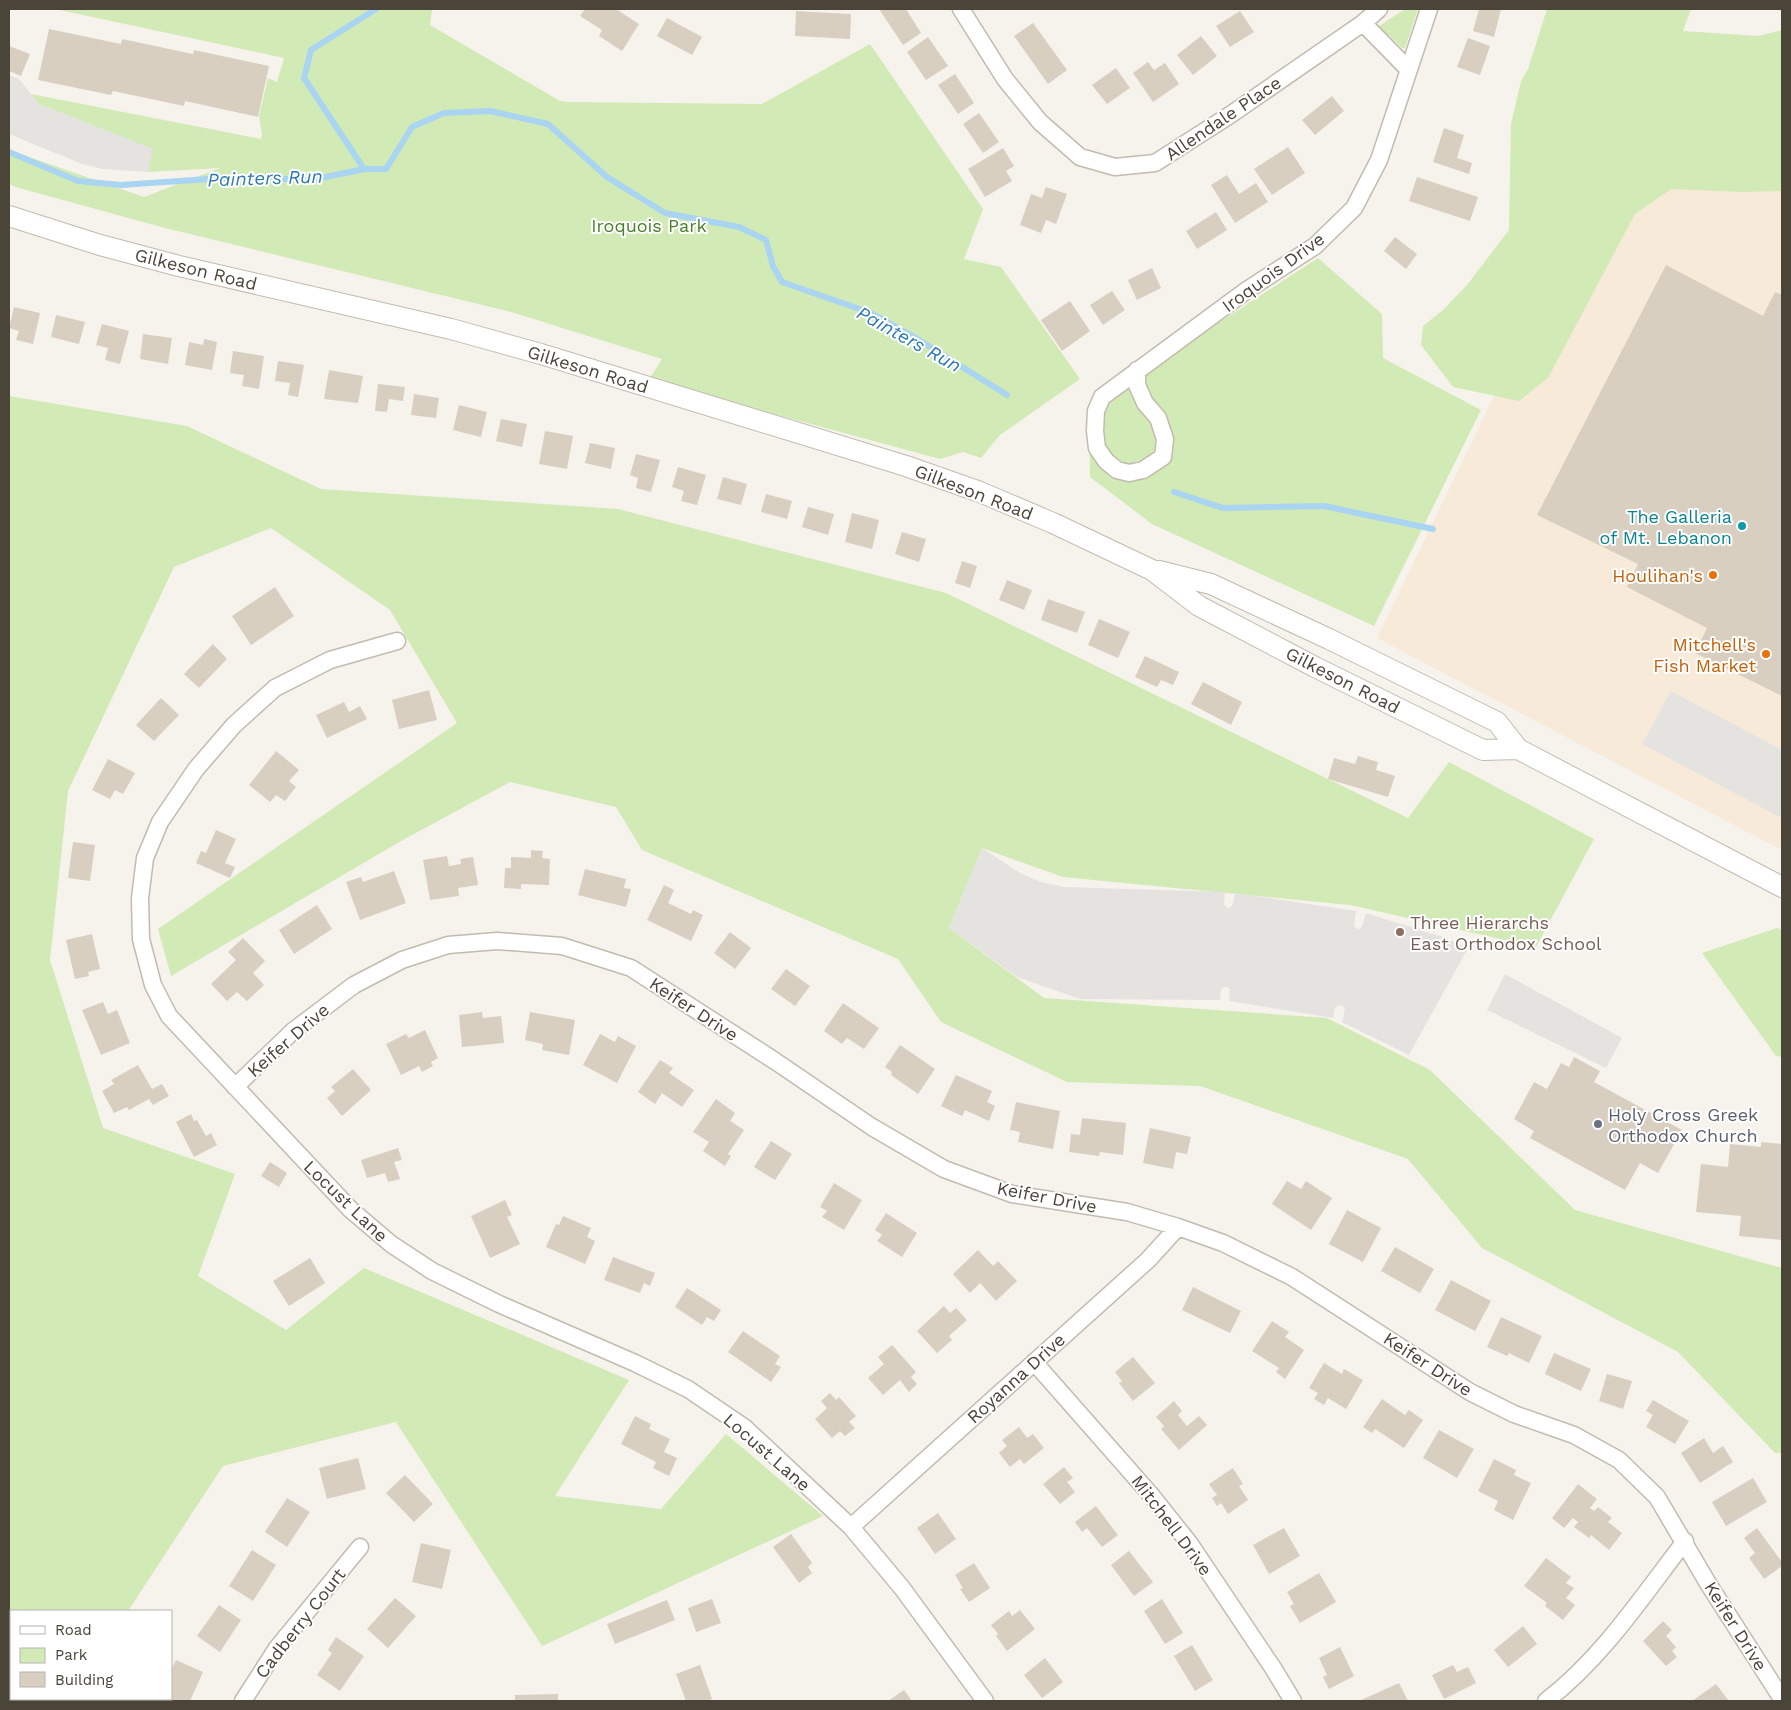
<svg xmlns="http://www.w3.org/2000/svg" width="1791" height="1710" font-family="'Work Sans',sans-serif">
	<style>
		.commercial { fill: #f7ead8 }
		.green { fill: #d2eab5 }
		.parking { fill: #e5e3e0 }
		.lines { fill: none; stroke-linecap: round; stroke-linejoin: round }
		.stream { stroke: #a9d4f2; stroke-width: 6 }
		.building { fill: #d8cfc1 }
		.minor-casing { stroke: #c2bbae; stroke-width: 19 }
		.tertiary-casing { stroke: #c2bbae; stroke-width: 22 }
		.minor { stroke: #fff; stroke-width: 16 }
		.tertiary { stroke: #fff; stroke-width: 20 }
		.culture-dot { fill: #0f9aa8; stroke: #fff; stroke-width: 2 }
		.food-dot { fill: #e8710a; stroke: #fff; stroke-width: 2 }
		.education-dot { fill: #8d6e63; stroke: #fff; stroke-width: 2 }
		.worship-dot { fill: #6b7280; stroke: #fff; stroke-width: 2 }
		.labels { text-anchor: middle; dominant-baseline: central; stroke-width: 4; stroke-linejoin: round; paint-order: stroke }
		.street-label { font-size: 18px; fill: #4b4439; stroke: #fff }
		.park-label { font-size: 18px; fill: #4a7f2a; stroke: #fff }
		.culture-label { font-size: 18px; fill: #0d838f; stroke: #fff; text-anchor: end }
		.food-label { font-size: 18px; fill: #c56008; stroke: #fff; text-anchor: end }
		.education-label { font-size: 18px; fill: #785e54; stroke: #fff; text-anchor: start }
		.worship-label { font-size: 18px; fill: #5b616d; stroke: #fff; text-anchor: start }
		.water-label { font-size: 19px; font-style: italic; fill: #2e7ab2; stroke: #fff }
	</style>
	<rect width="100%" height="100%" fill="#f6f3ec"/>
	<path class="commercial" d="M1651,72L1782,131V850L1377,638Z"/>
	<path class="green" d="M55,9H432L430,25L560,101L568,102L762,104L870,44L983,209L964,259L1001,267L1080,379L1000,435L981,458L963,452L940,459L649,380L662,359L511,312L165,228L19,188L9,184V150L144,197L220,168L148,172L152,149L39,104L31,94L261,139L262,134L259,116L268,78L277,82L284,58Z
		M1405,9H1418L1405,48H1402L1389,35L1379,32L1378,27Z
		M1547,9H1691L1683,31L1758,36L1782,30V191L1743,192L1671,189L1635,214L1548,378L1519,401L1453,387L1421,345L1423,326L1443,310L1467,285L1509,230L1511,124L1521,81L1528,69Z
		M1318,258L1382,314L1383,358L1481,410L1374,626L1152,524L1090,477L1089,407Z
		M9,396L187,426L321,489L618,509L946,593L1408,818L1449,762L1594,839L1536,947L1350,905L1063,877L982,848L949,928L1044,998L1327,1018L1430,1070L1575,1210L1782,1268V1453H1775L1678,1352L1482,1248L1408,1159L1200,1086L1067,1082L941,1022L898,959L642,850L616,807L510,782L401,841L171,976L158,929L457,723L390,610L271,528L174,567L68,791L50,960L103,1128L235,1174L198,1276L286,1330L364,1268L629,1380L555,1496L661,1509L726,1434L823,1516L542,1646L396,1422L223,1466L128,1611H11V1699H90L91,1701H9Z
		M1777,928L1782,930V1057L1776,1056L1702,953Z"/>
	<path class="parking" d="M9,75L19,79L39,104L153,149L148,172L102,169L82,164L9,134Z
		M1671,691L1782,750V818L1642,744Z
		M982,848L1020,873L1041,882L1064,887L1225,892L1224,904L1227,908L1231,907L1233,904L1235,893L1356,911L1354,925L1356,928L1360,929L1362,926L1366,913L1446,938L1468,948L1409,1055L1342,1022L1345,1010L1343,1006L1339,1005L1335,1008L1333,1018L1229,1001L1230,990L1228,987H1224L1221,989L1220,1000L1080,999L1017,977L949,928Z
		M1505,974L1622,1038L1606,1068L1487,1010Z"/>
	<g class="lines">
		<path class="stream" d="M9,152L78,181L121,185L238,177L311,180L364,169H386L412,127L444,113L490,111L548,124L607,177L665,213L739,227L766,240L773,266L782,282L871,313L916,338L1007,395
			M364,169L304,78L311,50L376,9
			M1174,492L1223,508L1324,506L1433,529"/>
	</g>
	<path class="building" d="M585,9H616L639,24L622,51L599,36L602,30L580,16Z
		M879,9H906L921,33L903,45Z
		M1479,9H1501L1494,37L1473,31Z
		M796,11L851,14L850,39L795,36Z
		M1240,11L1254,32L1230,47L1216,26Z
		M667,18L702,37L692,55L657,36Z
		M1033,23L1067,70L1048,84L1014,36Z
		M49,29L121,44L122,39L193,54L194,50L269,66L258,117L185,101L184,106L113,91L111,95L38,80Z
		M1201,36L1217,56L1193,75L1177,55Z
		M928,37L948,66L926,80L907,52Z
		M1468,38L1490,46L1480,75L1457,67Z
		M9,46L30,54L21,76L9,71Z
		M1148,62L1154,70L1165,63L1179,84L1153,102L1133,73Z
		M1116,68L1130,88L1107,104L1092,85Z
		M955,74L974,103L958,114L938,85Z
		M1332,96L1344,111L1315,135L1302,120Z
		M979,113L999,142L983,153L963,124Z
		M1444,128L1464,135L1457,158L1472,163L1469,174L1433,162Z
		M1288,147L1305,173L1272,195L1254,169Z
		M1003,148L1014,166L1006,171L1012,181L985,197L968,169Z
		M1227,175L1239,194L1256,183L1268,202L1235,223L1211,185Z
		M1417,177L1478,197L1470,221L1409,201Z
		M1046,187L1067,194L1056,224L1046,220L1041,233L1020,225L1031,194L1042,198Z
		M1216,212L1227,230L1197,249L1186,231Z
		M1395,237L1417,254L1406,269L1384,251Z
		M1666,265L1763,316L1775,292L1782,295V696L1695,653L1707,628L1627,587L1638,564L1537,515Z
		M1152,268L1161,288L1137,300L1128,280Z
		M1112,291L1125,310L1103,325L1090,305Z
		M1070,301L1090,331L1062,351L1041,320Z
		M14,307L40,313L33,344L16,340L19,331L9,328Z
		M56,315L85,322L79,344L51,337Z
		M102,324L129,331L120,364L105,360L108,348L96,345Z
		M143,334L172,338L168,364L140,359Z
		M204,339L217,342L212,370L185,365L189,342L203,345Z
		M233,351L264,356L259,389L242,386L244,375L230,373Z
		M278,361L304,365L298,397L288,395L290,383L275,381Z
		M329,370L363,376L358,403L324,399Z
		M378,384L405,387L403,401L389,399L387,412L375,411Z
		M414,394L439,398L436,418L411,415Z
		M459,405L487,412L481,437L453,430Z
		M501,419L527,424L522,447L496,441Z
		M545,431L573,436L567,469L539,464Z
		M590,443L615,448L611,469L585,463Z
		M636,454L660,460L651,492L636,488L638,478L630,475Z
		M678,467L706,475L697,505L681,501L684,491L672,487Z
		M723,477L747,484L741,505L717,499Z
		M766,494L792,501L787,519L761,512Z
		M808,507L834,514L828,535L802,527Z
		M852,513L879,520L872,549L845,542Z
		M902,532L926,539L919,562L895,554Z
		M962,561L977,566L970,588L955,583Z
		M1007,580L1032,590L1024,610L999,600Z
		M275,587L294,616L251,645L232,616Z
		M1048,599L1085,612L1077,633L1041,620Z
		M1099,619L1130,632L1118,658L1088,645Z
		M213,644L227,659L199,688L184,674Z
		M1145,656L1179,672L1173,685L1161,680L1157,687L1135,677Z
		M1203,682L1242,702L1231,725L1191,704Z
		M429,690L437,720L399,729L392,700Z
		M161,698L179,715L154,741L136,725Z
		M344,702L349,712L360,706L367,719L327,738L316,715Z
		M276,751L299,770L289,781L296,787L285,801L276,795L270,802L249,785Z
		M1358,756L1378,762L1376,770L1395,776L1388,797L1328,779L1334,758L1355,764Z
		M108,759L135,773L123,794L115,790L110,799L92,790Z
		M216,830L236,839L225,863L235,867L230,878L196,863L201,851L206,853Z
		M73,842L95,845L90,881L68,878Z
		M531,850L543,851L542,858L550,859L549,885L521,884V889L504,888L505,868H511V857L531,858Z
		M447,856L449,866L461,864L460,859L473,857L478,885L458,888L459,896L430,900L423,860Z
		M585,869L626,879L624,888L631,889L626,907L578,895Z
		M394,871L406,903L360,920L346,882L361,877L363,882Z
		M664,885L674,890L668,903L691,914L693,910L703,915L691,941L647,920Z
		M317,905L332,929L294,954L279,930Z
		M730,932L751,948L735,969L714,953Z
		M92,934L100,969L88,972L89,976L75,979L66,940Z
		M243,938L265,961L253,973L264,985L247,1001L237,992L227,1001L211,984L236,960L228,952Z
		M786,969L810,986L795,1006L771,989Z
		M103,1002L108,1014L117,1010L130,1043L101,1055L82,1010Z
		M843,1003L879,1028L864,1049L847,1038L842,1044L824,1031Z
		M482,1012L483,1018L501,1016L504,1043L462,1047L459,1015Z
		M530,1012L575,1020L569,1055L542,1050L543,1044L525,1040Z
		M425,1030L438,1058L431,1062L433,1066L422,1072L419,1066L401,1075L386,1044L406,1034L409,1038Z
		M600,1034L615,1042L618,1036L636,1046L617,1083L583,1065Z
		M900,1045L935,1069L918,1094L891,1075L892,1072L885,1067Z
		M1574,1057L1600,1071L1594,1082L1682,1130L1658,1173L1640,1163L1625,1190L1530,1138L1534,1131L1514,1119L1534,1082L1547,1089L1561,1063L1569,1067Z
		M660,1060L673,1068L669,1073L694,1090L682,1107L662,1093L655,1104L638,1092Z
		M138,1065L152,1089L162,1084L169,1096L153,1105L149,1099L129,1110L127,1107L114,1113L102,1091L114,1084L111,1080Z
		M353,1069L371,1090L342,1116L327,1098L335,1091L331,1087Z
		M956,1075L992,1091L987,1102L995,1106L989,1121L965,1110L962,1116L941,1106Z
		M716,1099L735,1113L730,1121L744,1130L728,1154L731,1156L725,1166L703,1151L709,1142L693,1132Z
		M1016,1102L1060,1111L1053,1149L1018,1142L1020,1132L1010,1130Z
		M191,1114L194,1121L197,1120L206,1136L211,1133L217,1145L194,1157L176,1122Z
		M1082,1118L1126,1123L1123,1155L1100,1152L1099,1156L1069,1152L1071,1134L1080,1135Z
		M1150,1128L1191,1137L1187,1154L1176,1152L1173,1169L1143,1163Z
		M771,1141L792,1154L775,1180L754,1167Z
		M1761,1142L1782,1144V1240L1739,1236L1741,1216L1696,1212L1701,1164L1728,1167L1730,1144L1761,1147Z
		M398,1148L402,1160L394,1162L400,1179L388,1182L385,1173L367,1178L361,1160Z
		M270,1162L287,1173L279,1187L261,1176Z
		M1287,1181L1301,1189L1306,1181L1332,1198L1311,1230L1272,1204Z
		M834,1183L862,1200L844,1230L822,1217L827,1211L820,1207Z
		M505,1200L512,1215L507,1217L520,1244L490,1258L471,1216Z
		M1347,1210L1381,1228L1363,1262L1329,1244Z
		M886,1213L917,1233L902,1257L877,1241L882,1235L875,1230Z
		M563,1216L591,1228L587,1237L595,1241L585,1264L546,1247L556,1224L559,1225Z
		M1395,1247L1434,1269L1420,1293L1381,1271Z
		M978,1250L993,1266L998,1261L1017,1281L996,1301L980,1283L970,1293L953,1274Z
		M613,1257L655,1273L650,1286L644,1283L640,1293L604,1280Z
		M310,1258L325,1283L289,1306L273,1281Z
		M1451,1280L1491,1301L1475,1331L1435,1310Z
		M1193,1287L1241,1311L1230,1333L1182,1310Z
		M687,1288L721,1310L714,1321L707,1317L702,1325L675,1307Z
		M944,1306L950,1313L956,1308L967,1320L949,1336L952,1340L937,1353L917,1331Z
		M1501,1317L1542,1336L1529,1363L1509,1353L1507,1356L1487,1347Z
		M1272,1321L1289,1332L1285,1337L1304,1350L1285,1379L1276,1372L1279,1368L1252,1351Z
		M743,1331L780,1356L775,1364L781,1367L771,1382L728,1352Z
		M892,1345L916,1372L911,1377L917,1384L909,1392L900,1380L883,1395L868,1378L884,1364L878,1357Z
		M1554,1353L1591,1369L1581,1391L1545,1374Z
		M1133,1357L1155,1383L1133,1401L1119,1383L1122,1381L1115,1372Z
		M1324,1363L1342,1374L1344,1369L1363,1380L1346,1409L1328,1398L1324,1405L1314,1399L1318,1393L1309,1388Z
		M1607,1374L1632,1381L1623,1409L1599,1401Z
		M830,1393L836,1400L839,1397L856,1416L849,1422L855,1428L845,1436L840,1431L832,1438L815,1419L827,1408L821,1401Z
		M1382,1399L1405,1415L1409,1410L1423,1420L1404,1448L1375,1429L1372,1433L1363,1427Z
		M1653,1400L1689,1421L1675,1444L1646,1427L1653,1415L1646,1411Z
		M1174,1401L1182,1411L1178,1415L1187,1426L1199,1416L1207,1425L1179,1450L1161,1429L1164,1426L1156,1417Z
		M635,1416L651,1424L649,1429L670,1439L664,1452L677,1458L669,1476L653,1468L656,1462L621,1444Z
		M1019,1427L1027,1438L1033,1434L1044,1448L1024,1464L1020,1459L1010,1467L999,1453L1007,1446L1002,1440Z
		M1439,1430L1474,1449L1457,1478L1423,1458Z
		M1704,1438L1713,1453L1723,1446L1733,1462L1700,1483L1681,1453Z
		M358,1458L366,1489L327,1499L319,1468Z
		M1494,1459L1516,1470L1514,1475L1531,1483L1513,1520L1494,1510L1498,1501L1478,1491Z
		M1064,1467L1073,1478L1067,1482L1075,1492L1060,1504L1043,1484Z
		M1233,1468L1243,1484L1239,1486L1248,1500L1228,1514L1221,1503L1217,1506L1212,1498L1217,1495L1209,1484Z
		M405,1475L433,1504L414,1522L386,1493Z
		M1753,1478L1767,1502L1726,1526L1712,1502Z
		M1578,1484L1597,1499L1590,1508L1594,1511L1598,1507L1612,1518L1608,1522L1622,1533L1609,1550L1591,1535L1589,1538L1574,1527L1578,1522L1573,1518L1564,1528L1552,1518Z
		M287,1498L310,1512L287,1547L265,1532Z
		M1096,1506L1118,1535L1102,1547L1087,1528L1082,1532L1075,1522Z
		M938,1513L956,1539L935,1554L917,1528Z
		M1284,1528L1300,1556L1269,1574L1253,1545Z
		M1757,1528L1782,1562V1566L1764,1579L1749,1558L1755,1553L1744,1538Z
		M791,1534L812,1563L808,1567L812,1573L799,1583L773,1547Z
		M421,1543L451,1550L442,1589L412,1582Z
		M252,1550L276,1565L253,1601L229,1586Z
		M1129,1551L1153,1582L1134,1596L1111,1565Z
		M1546,1558L1571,1577L1566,1583L1574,1588L1566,1598L1575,1605L1563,1620L1545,1606L1547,1603L1524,1586Z
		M974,1563L990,1588L969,1602L960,1589L963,1588L955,1575Z
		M1319,1573L1336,1602L1300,1623L1290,1606L1294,1604L1287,1592Z
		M395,1598L416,1616L388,1648L367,1629Z
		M712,1599L721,1623L696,1632L688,1608Z
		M1162,1599L1183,1633L1165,1644L1144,1611Z
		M667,1600L675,1620L615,1644L607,1624Z
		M219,1605L241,1620L220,1652L197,1636Z
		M1020,1610L1035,1629L1007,1651L996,1636L998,1634L991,1625L1009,1611L1012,1616Z
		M1663,1621L1672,1630L1666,1636L1676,1647L1672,1651L1677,1657L1666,1666L1643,1641Z
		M1523,1626L1537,1644L1508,1667L1494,1650Z
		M336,1637L364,1656L340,1691L317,1675L332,1653L328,1650Z
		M1192,1645L1213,1680L1195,1691L1174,1656Z
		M1340,1647L1354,1676L1329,1689L1323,1677L1327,1675L1319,1658Z
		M1045,1658L1063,1682L1042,1698L1024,1675Z
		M176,1660L203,1672L190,1701H165L159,1699H171V1670Z
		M700,1665L712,1699L705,1701H686L676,1674Z
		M1453,1665L1457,1672L1468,1667L1476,1683L1444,1699L1432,1675Z
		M1399,1683L1408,1701H1359Z
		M1716,1684L1729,1701H1692Z
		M904,1690L912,1701H888Z
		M558,1694V1701H515V1695Z"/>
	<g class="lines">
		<g class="minor-casing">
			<path id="minor" d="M961,9L1005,79L1040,122L1080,157L1115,167L1155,163L1230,115L1363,23L1379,9
				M1363,23L1408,69
				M1137,370V385L1145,403L1158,418L1165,439L1163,457L1143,470L1129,473L1117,470L1106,461L1097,448L1095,431L1096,411L1102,397L1247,290L1315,246L1354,208L1379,160L1429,9
				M397,641L330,660L275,688L234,725L196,769L160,822L145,858L140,898L141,939L153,985L169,1016L351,1210L391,1244L432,1271L499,1304L635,1363L688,1389L744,1427L851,1527L902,1588L985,1701
				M235,1087L293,1031L354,985L402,960L448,945L497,941L562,946L631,968L775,1061L872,1127L944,1169L1012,1194L1127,1212L1178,1227L1223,1243L1292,1277L1470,1392L1514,1414L1574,1435L1619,1460L1657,1497L1709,1585L1782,1699
				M1034,1362L1151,1495L1190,1544L1273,1668L1293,1701
				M851,1527L1148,1260L1178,1227
				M243,1701L277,1648L360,1547
				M1546,1701C1602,1658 1642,1597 1685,1541"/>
		</g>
		<g class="tertiary-casing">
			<path id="tertiary" d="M9,216L100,245L179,266L451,329L541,354L906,466L980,492L1053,523L1152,570L1199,606L1315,667L1483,750L1518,749
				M1159,571L1211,584L1329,639L1497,722L1518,749L1782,887"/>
		</g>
		<use href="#minor" class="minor"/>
		<use href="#tertiary" class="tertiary"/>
	</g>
	<circle class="culture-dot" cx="1742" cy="526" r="5"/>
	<g class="food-dot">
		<circle cx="1713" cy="575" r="5"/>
		<circle cx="1766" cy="654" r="5"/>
	</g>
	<circle class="education-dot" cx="1400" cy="932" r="5"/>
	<circle class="worship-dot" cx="1598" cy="1124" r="5"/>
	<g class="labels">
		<g class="street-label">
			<text transform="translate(1223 118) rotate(-34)">Allendale Place</text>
			<text transform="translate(196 269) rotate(14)">Gilkeson Road</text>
			<text transform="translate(1273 272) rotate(-36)">Iroquois Drive</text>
			<text transform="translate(588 369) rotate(17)">Gilkeson Road</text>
			<text transform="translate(974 492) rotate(21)">Gilkeson Road</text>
			<text transform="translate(1343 680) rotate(27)">Gilkeson Road</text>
			<text transform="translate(694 1009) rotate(33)">Keifer Drive</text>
			<text transform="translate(288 1040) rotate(-41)">Keifer Drive</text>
			<text transform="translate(1047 1197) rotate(11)">Keifer Drive</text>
			<text transform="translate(346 1201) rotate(44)">Locust Lane</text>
			<text transform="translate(1428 1364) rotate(33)">Keifer Drive</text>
			<text transform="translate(1016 1378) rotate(-42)">Royanna Drive</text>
			<text transform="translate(767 1452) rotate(41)">Locust Lane</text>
			<text transform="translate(1172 1525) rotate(53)">Mitchell Drive</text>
			<text transform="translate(300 1623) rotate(-52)">Cadberry Court</text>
			<text transform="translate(1736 1626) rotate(58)">Keifer Drive</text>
		</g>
		<g class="park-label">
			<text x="649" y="225">Iroquois Park</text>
		</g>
		<g class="culture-label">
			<text x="1732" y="516">The Galleria<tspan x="1732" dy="21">of Mt. Lebanon</tspan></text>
		</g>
		<g class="food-label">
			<text x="1703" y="575">Houlihan's</text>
			<text x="1756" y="644">Mitchell's<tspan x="1756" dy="21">Fish Market</tspan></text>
		</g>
		<g class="education-label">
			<text x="1410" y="922">Three Hierarchs<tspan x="1410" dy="21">East Orthodox School</tspan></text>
		</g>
		<g class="worship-label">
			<text x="1608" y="1114">Holy Cross Greek<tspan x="1608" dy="21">Orthodox Church</tspan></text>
		</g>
		<g class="water-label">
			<text transform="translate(265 178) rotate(-2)">Painters Run</text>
			<text transform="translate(909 339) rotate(29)">Painters Run</text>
		</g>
	</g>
	<rect width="1791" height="1710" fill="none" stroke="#4b4439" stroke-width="20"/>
	<rect x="10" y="1610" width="162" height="90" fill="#ffffff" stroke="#b7b4b0"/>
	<rect x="20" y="1626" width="25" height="8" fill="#ffffff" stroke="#b7b4b0"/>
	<text x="55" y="1635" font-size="15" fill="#4b4439">Road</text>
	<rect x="20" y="1648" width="25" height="15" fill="#d2eab5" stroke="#b7b4b0"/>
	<text x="55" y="1660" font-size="15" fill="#4b4439">Park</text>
	<rect x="20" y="1672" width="25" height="15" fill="#d8cfc1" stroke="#b7b4b0"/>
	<text x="55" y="1685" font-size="15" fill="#4b4439">Building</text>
</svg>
